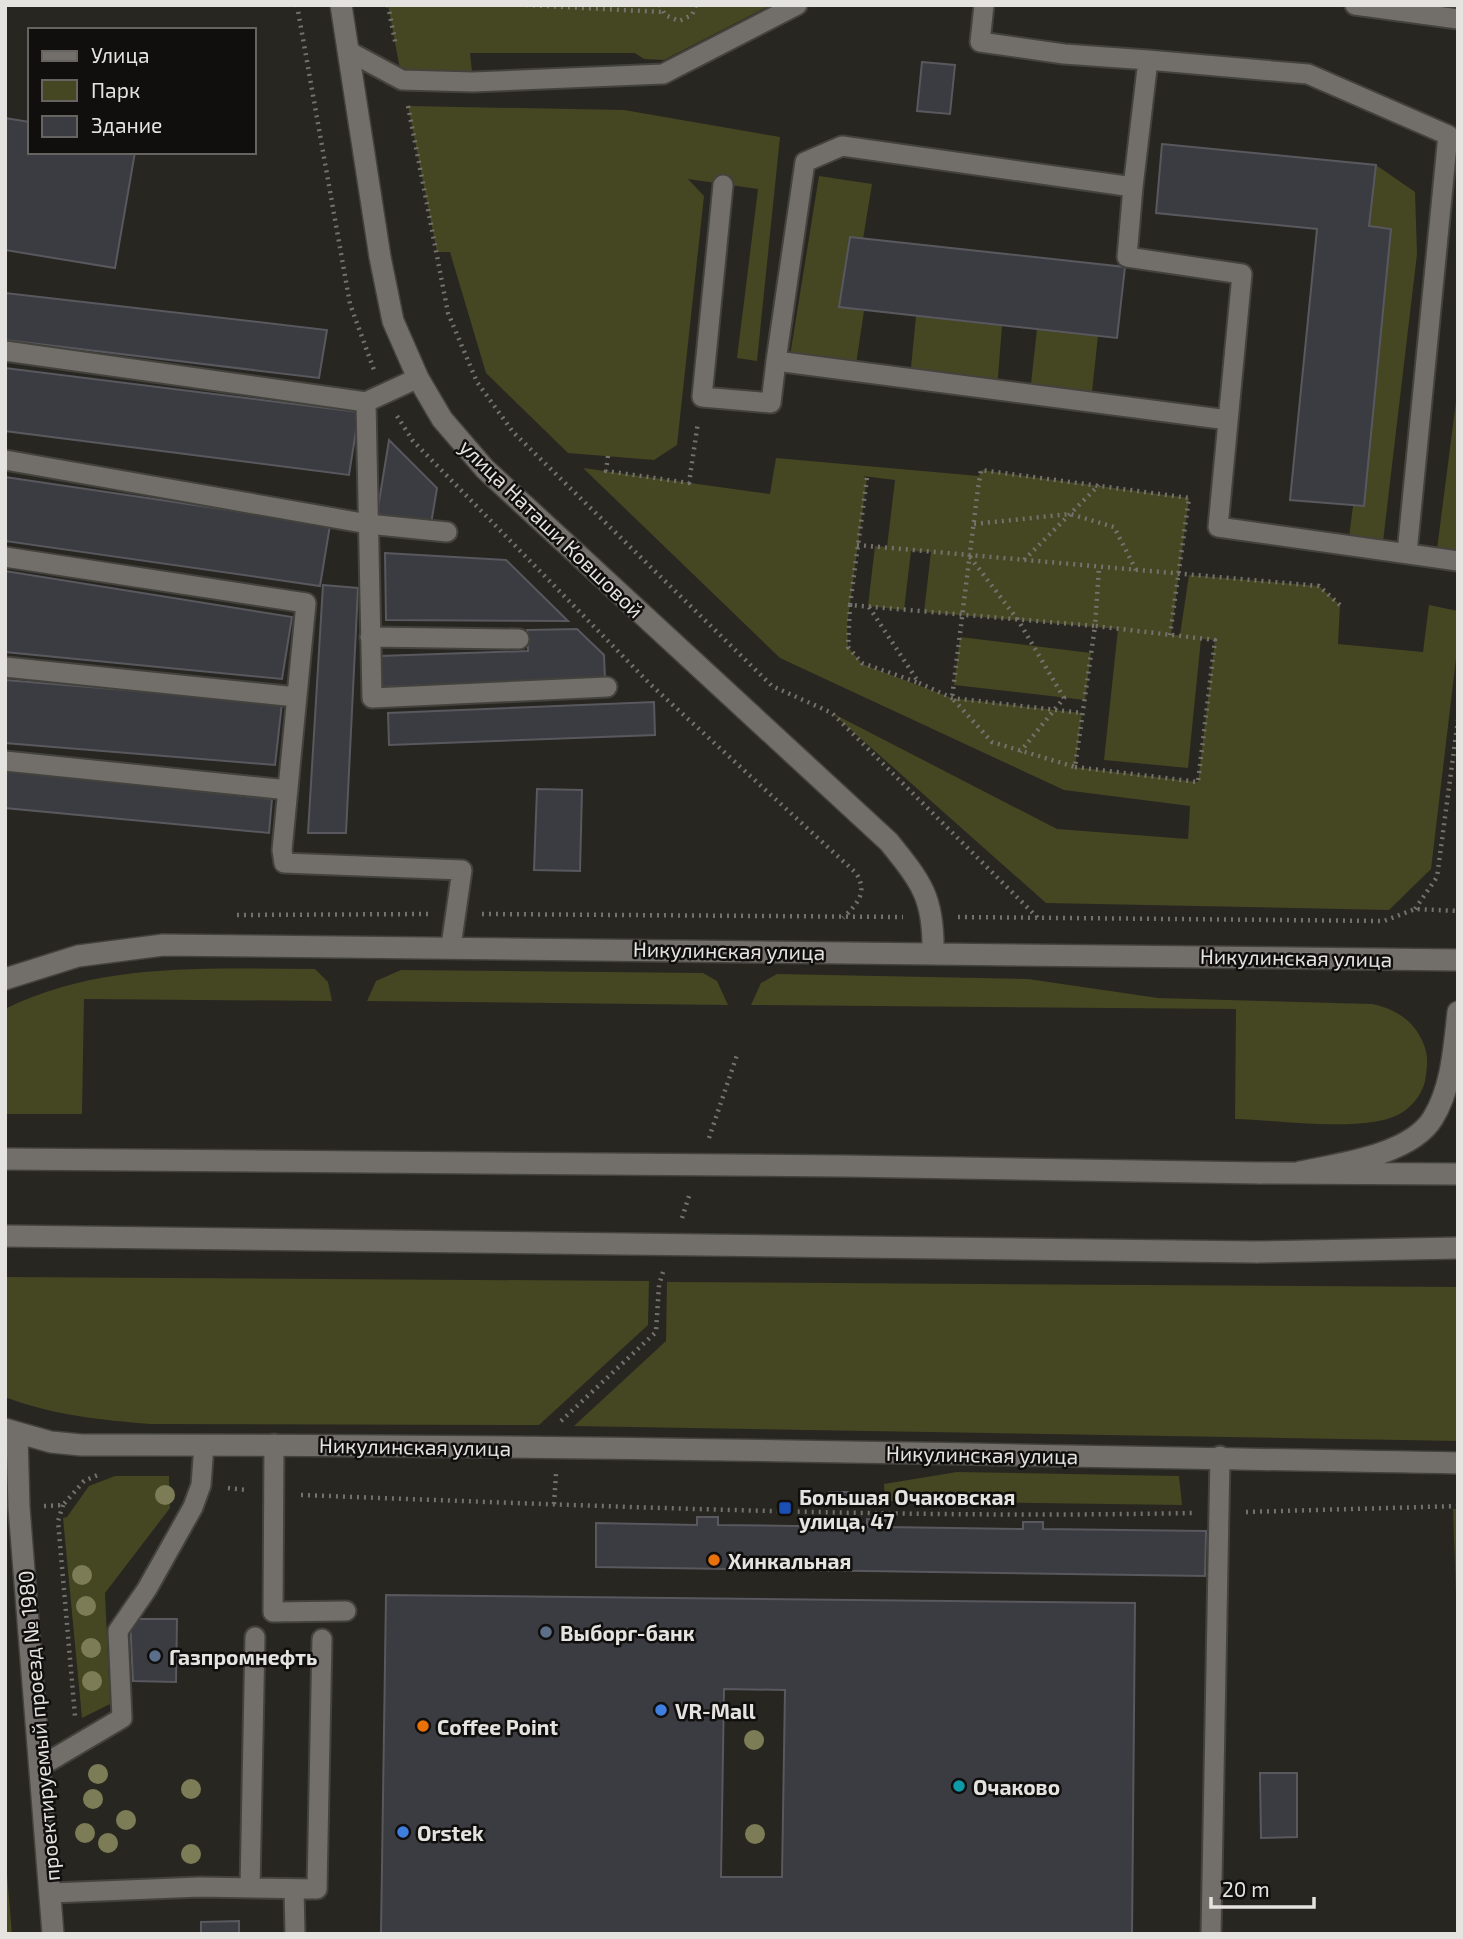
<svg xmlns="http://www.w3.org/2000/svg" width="1463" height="1939" font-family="'Exo 2',sans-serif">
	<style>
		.green { fill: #454622; fill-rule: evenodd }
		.building { fill: #3b3c41; stroke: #58585e; stroke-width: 2; fill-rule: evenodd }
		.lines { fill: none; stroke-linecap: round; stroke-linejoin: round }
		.lane-casing { stroke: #44423d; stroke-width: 23 }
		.street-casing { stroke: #44423d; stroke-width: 24 }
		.secondary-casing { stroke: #44423d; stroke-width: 24 }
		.path { stroke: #73726d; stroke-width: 4.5; stroke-dasharray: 2 5; stroke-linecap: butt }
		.lane { stroke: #726f6a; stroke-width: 19 }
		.street { stroke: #726f6a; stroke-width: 21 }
		.secondary { stroke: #726f6a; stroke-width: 21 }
		.secondary-bridge-casing { stroke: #44423d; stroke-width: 24; stroke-linecap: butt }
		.secondary-bridge { stroke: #726f6a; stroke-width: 21 }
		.tree { fill: #7c7d56 }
		.transit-dot { fill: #1a4fb4; stroke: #100f0d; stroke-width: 2.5 }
		.food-dot { fill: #e8710a; stroke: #100f0d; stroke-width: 2.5 }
		.service-dot { fill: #5c6f8a; stroke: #100f0d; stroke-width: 2.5 }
		.shop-dot { fill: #3f7fe0; stroke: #100f0d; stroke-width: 2.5 }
		.culture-dot { fill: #0f9aa8; stroke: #100f0d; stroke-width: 2.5 }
		.labels { text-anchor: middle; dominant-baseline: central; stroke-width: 5; stroke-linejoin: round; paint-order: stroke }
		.street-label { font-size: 21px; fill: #e4e3df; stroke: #100f0d }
		.poi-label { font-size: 21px; font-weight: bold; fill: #e4e3df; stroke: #100f0d; text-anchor: start }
	</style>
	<rect width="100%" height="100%" fill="#282621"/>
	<path class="green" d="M388,5H771L664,60L644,59L635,53H470L473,82L402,80Z
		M408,106L624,110L780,137L757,361L737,358L758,189L688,179L704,196L677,445L654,460L568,453L486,373L450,252H437Z
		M1376,165L1415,192L1417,254L1382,550L1348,545L1353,506H1364L1391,229L1369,226Z
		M819,176L872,184L863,239L839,307L864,311L855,371L789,362Z
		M916,316L1002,326L997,389L910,378Z
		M1037,329L1098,336L1091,401L1030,393Z
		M1458,386V561L1436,557Z
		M776,458L979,476L981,470L1189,498L1171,635H1180L1189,575L1319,586L1340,605L1338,644L1423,652L1429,605L1458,611V642L1431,869L1389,910L1046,903L832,713L1057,829L1188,839L1190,806L1064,790L780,658L583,468L770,494ZM863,476L895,480L887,547L875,546L868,606L904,610L911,551L931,552L924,612L1118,629L1104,760L1188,768L1201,639L1215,640L1198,782L1075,767L1082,713L952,698L862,664L848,647L847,626L867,478Z
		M960,637L1091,653L1085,700L954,685Z
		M315,969L328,982L332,1001L84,999L82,1114H5V1009C101,961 211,969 315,969Z
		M401,970L703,973L717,981L728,1005L367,1001L376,981Z
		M777,974L1028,979L1158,998L1372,1004C1396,1009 1415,1021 1424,1045C1429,1057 1427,1069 1425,1081C1421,1098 1407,1113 1390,1118C1352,1131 1277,1120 1235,1119L1236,1009L751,1005L761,983Z
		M5,1277L649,1281L648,1325L539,1425L150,1424C101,1420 52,1415 5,1397Z
		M667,1282L1458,1287V1441L574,1426L666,1341Z
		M957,1472L1179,1476L1182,1505L885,1501L884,1484Z
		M115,1476H169L170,1508L105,1593L110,1704L82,1718L63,1518L67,1517L89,1486Z
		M1453,1509H1458V1595H1456Z
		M5,1851L12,1934H5Z"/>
	<path class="building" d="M922,62L955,65L950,114L917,111Z
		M5,118L30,122V152H135L115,268L5,250Z
		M1162,144L1376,165L1369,226L1391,229L1364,506L1290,500L1317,229L1156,213Z
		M850,237L1125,267L1117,338L839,307Z
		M5,293L327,330L319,378L5,340Z
		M5,368L359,412L349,475L5,431Z
		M389,440L437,488L431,524L377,514Z
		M5,477L330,525L320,586L5,541Z
		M385,553L506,560L568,621L386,620Z
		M5,571L292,617L282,679L5,652Z
		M323,585L358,588L346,833H308Z
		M577,629L604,655L605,679L381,687L380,656L528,651L527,630Z
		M5,680L282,703L275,765L5,743Z
		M654,702L655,735L389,745L388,713Z
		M5,770L272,799L269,833L5,808Z
		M537,789L582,790L580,871L534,870Z
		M829,1492H850L849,1502L829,1501Z
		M697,1517H718V1525L867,1527V1519L886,1520V1527L1023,1529V1522H1043V1529L1206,1531L1205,1576L596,1567V1523L697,1525Z
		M386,1595L1135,1603L1132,1934H381ZM724,1689L785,1690L782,1877H721Z
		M130,1619H177L176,1682L133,1681Z
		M1260,1773H1297V1837L1261,1838Z
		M239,1921V1934H201V1922Z"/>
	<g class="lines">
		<g class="lane-casing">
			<path id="lane" d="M984,5L980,42L1064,54L1148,60L1133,187
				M1355,5L1458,19
				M350,52L402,80L473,82L663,74L797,5
				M1148,60L1308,74L1448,135L1407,553
				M723,185L702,397L771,403L776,361
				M5,351L366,402L418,378
				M366,402L372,698L607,687
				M1228,420L776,361L805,162L842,146L1133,187L1127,257L1242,274L1218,527L1458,561
				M5,460L368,524L447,532
				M5,557L306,603L282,850L284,863L462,870L451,946
				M370,637L519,639
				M5,667L296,697
				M5,761L288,790
				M274,1444L273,1612L346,1611
				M41,1766L122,1718L118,1631L147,1589L193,1507L201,1485L204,1445
				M250,1888L255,1637
				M294,1889L295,1934
				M52,1893L200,1887L317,1889L322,1639
				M1211,1934L1220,1456"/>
		</g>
		<g class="street-casing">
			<path id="street" d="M17,1434L19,1508L53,1934"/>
		</g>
		<g class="secondary-casing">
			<path id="secondary" d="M341,5L380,257L393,321L418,378L442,419L485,469L889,842C922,883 934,898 933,952
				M5,979L78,956L163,945L1458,960
				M1300,1172C1338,1164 1411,1155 1433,1118C1452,1087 1454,1047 1458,1012
				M1259,1173L1458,1174
				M1256,1252L1458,1248
				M5,1429L51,1442L81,1445C540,1444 999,1455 1458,1463"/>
		</g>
		<path class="path" d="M297,5L350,304L374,370
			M388,5L396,46
			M526,5L662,12
			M660,5L665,15L679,21L692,15L696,5
			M408,106L448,313L477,382L513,432L772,686L832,713L1040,920
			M397,416L413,441L650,684L856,873C868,892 858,903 843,918
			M608,456L606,471L689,483L698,422
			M867,478L850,605L1095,626L1075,767L992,742L952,698L978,488L981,470L1189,498L1170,635
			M974,524L1070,514L1114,527L1136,570
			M857,545L1319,586L1340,605
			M970,557L1018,620L1064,698L1020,752
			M1024,560L1099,485
			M850,605L848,647L862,663L919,683
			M869,607L919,683L952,698L1082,713
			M1075,767L1198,782L1215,640L1095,626L1099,567
			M1415,909L1437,877L1458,720
			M482,914L903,917
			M237,915L431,914
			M958,917L1384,921L1415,909L1458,911
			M709,1138L738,1052
			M682,1218L690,1193
			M561,1421L656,1332L659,1285L663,1272
			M228,1488L247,1490
			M301,1495C598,1506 895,1519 1192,1513
			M554,1504L556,1474
			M63,1505L58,1521L75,1716
			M44,1506L63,1505L84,1481L100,1474
			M1246,1512L1458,1506"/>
		<use href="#lane" class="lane"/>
		<use href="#street" class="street"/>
		<use href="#secondary" class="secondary"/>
		<g class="secondary-bridge-casing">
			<path id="secondary-bridge" d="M5,1159L844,1166L1259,1173
				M5,1236L1256,1252"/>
		</g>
		<use href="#secondary-bridge" class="secondary-bridge"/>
	</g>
	<g class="tree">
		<circle cx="165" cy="1495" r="10"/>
		<circle cx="82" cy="1575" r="10"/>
		<circle cx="86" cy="1606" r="10"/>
		<circle cx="91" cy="1648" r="10"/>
		<circle cx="92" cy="1681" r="10"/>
		<circle cx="754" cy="1740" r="10"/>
		<circle cx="98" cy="1774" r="10"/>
		<circle cx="191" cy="1789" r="10"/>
		<circle cx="93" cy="1799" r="10"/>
		<circle cx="126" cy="1820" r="10"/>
		<circle cx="85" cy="1833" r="10"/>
		<circle cx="755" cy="1834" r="10"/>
		<circle cx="108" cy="1843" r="10"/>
		<circle cx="191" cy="1854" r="10"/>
	</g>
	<rect class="transit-dot" x="778" y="1501" width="14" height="14" rx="3.5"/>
	<g class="food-dot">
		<circle cx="714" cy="1560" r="7"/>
		<circle cx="423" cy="1726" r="7"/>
	</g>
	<g class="service-dot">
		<circle cx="546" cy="1632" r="7"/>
		<circle cx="155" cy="1656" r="7"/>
	</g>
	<g class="shop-dot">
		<circle cx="661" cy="1710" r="7"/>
		<circle cx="403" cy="1832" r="7"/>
	</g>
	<circle class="culture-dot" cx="959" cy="1786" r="7"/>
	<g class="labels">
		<g class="street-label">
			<text transform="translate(552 528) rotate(44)">улица Наташи Ковшовой</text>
			<text transform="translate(729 950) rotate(1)">Никулинская улица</text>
			<text transform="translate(1296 957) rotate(1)">Никулинская улица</text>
			<text transform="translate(415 1446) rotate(1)">Никулинская улица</text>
			<text transform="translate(982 1454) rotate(1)">Никулинская улица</text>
			<text transform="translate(38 1726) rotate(-95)">проектируемый проезд № 1980</text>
		</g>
		<g class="poi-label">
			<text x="799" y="1496">Большая Очаковская<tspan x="799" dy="24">улица, 47</tspan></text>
			<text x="728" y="1560">Хинкальная</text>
			<text x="560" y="1632">Выборг-банк</text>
			<text x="169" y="1656">Газпромнефть</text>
			<text x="675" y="1710">VR-Mall</text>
			<text x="437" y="1726">Coffee Point</text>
			<text x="973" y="1786">Очаково</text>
			<text x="417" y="1832">Orstek</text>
		</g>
	</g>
	<rect width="1463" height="1939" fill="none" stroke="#e4e3df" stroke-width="14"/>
	<rect x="28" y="28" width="228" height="126" fill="#100f0d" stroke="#656461" stroke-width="2"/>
	<rect x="42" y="51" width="35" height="10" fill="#726f6a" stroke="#656461" stroke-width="2"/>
	<text x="91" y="63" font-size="21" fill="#e4e3df">Улица</text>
	<rect x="42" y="80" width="35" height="21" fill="#454622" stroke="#656461" stroke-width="2"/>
	<text x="91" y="98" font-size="21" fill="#e4e3df">Парк</text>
	<rect x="42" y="116" width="35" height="21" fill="#3b3c41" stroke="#656461" stroke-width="2"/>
	<text x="91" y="133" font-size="21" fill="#e4e3df">Здание</text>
	<path d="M1211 1897v10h103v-10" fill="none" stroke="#e4e3df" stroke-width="3.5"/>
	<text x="1222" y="1897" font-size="21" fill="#e4e3df" stroke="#100f0d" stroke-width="5" paint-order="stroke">20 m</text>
</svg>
